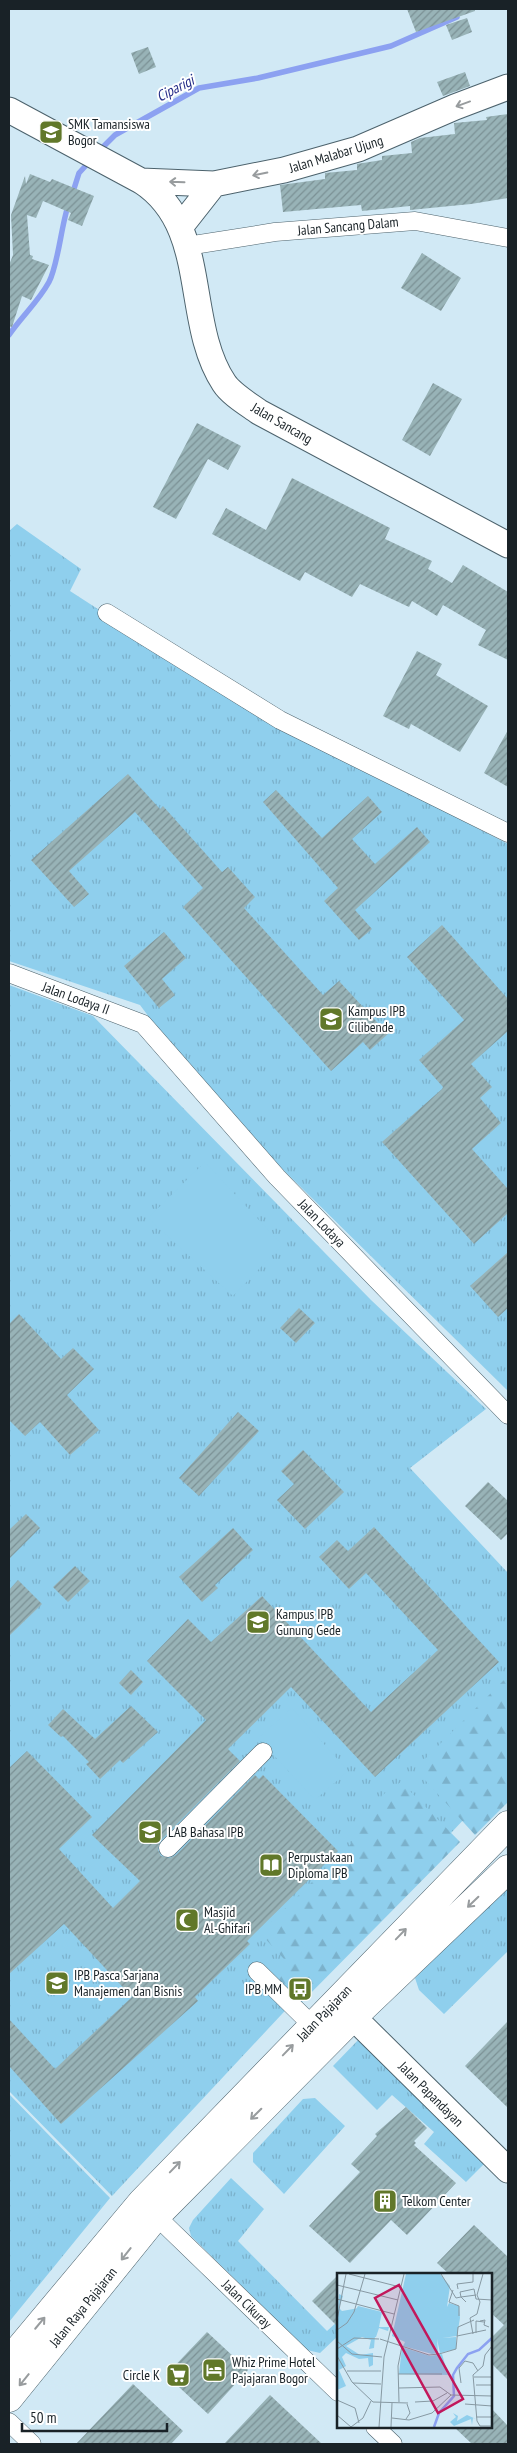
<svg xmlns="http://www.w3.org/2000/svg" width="517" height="2453" font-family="'PT Sans Narrow',sans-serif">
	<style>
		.grass { fill: url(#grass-tufts) }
		.forest { fill: url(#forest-firs) }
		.green { fill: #8fcfed }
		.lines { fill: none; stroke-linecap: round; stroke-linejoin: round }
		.stream { stroke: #8ca1f1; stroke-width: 5.5 }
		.building { fill: url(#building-hatch) }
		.street-casing { stroke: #4c626c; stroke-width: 19 }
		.secondary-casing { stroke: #4c626c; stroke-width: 27 }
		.highway-casing { stroke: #4c626c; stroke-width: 29 }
		.street { stroke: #fff; stroke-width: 18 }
		.secondary { stroke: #fff; stroke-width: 25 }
		.highway { stroke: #fff; stroke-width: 28 }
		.oneway { stroke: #989c9e }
		.labels { text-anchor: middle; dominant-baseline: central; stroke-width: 4; stroke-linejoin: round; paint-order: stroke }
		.poi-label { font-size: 14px; fill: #192227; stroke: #fff; text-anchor: start }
		.street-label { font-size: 14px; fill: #192227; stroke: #fff }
		.water-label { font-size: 15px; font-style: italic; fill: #232b86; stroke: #fff }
		.inset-river { fill: none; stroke: #8ca1f1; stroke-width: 2.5 }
		.inset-road { fill: none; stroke: #8799a3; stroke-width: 1 }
		.view { fill: #c2185b; fill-opacity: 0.15; stroke: #c2185b; stroke-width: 2.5 }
		.inset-edge { fill: none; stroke: #192227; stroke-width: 2.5 }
	</style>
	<defs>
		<pattern id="grass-tufts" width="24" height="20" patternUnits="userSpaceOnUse" patternTransform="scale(1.25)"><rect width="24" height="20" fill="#8fcfed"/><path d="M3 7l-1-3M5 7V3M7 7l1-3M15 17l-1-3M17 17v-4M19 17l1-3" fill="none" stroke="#7bb1cb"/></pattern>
		<pattern id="forest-firs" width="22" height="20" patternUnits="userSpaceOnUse" patternTransform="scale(1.25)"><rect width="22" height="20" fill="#8fcfed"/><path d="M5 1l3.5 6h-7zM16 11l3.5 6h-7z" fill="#7bb1cb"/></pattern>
		<pattern id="building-hatch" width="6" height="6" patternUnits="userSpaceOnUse" patternTransform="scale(1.25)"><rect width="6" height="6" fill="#98b3b7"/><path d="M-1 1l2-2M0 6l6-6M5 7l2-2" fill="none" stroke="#7b9195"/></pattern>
	</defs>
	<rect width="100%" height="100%" fill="#d1e9f5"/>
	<path class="grass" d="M17,524L81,569L70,591L282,728L508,844V1391L255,1142L170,1045L140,1005L9,961V531Z
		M9,985L93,1016L371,1300L486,1409L410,1468L508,1573V1772L112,2196L9,2091Z
		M508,1885V1951L444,2014L419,1990L415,1978Z
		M361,2037L487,2161L466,2182L424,2144L434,2132L392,2095L377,2110L333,2066Z
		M9,2094L110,2198L9,2322Z
		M315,2098L345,2126L284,2194L253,2162V2153L303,2099Z
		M231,2178L264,2209L238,2241L327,2331L338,2321V2336L320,2353L307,2350L191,2236L189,2228L193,2220Z"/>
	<path class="forest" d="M508,1676V1802L475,1835L415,1769Z
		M401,1782L460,1842L299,2005L271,1977L284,1959L260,1933L355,1840L381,1796Z"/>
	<path class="green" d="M205,1162L282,1245L233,1296L148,1218Z
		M292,1708L348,1771L315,1800L258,1738Z"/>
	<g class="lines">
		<path class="stream" d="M99,151L115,135L199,88L258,78L391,46L457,17
			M72,195L79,173L91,160
			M9,335C22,316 38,302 49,282C58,265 61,227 68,206"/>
	</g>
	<path class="building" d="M407,9H475V11L416,32Z
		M467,18L472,32L452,40L446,25Z
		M148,47L156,67L139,74L131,53Z
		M465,72L470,86L443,96L437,82Z
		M508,114V198L471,204L410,210V206L362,211L361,205L283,212L280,185L325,179V173L357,170V164L382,160V156L412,153L411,142L420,138L455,134L454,123L487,120L486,117Z
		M30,174L50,182L52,179L94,196L82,226L68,220L71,213L43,201L36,218L27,215L30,255L33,256L32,259L49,265L31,300L22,296L12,327L9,326V265L13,255L11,215L25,176L26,184Z
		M422,253L461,278L441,311L401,288Z
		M433,383L462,399L430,456L402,440Z
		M197,423L241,446L228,470L208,459L176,519L153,507Z
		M292,478L390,528L385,539L432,561L428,569L452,583L463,565L508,592V660L478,645L486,630L443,605L437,616L412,601L409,607L360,584L352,597L305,572L300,581L212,534L226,508L266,530Z
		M417,651L442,664L436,675L488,706L460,752L411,724L409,729L383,716Z
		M508,730V787L484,773Z
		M128,774L160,809L163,806L222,872L228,867L255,897L244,908L323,995L339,981L388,1034L370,1050L363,1042L331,1071L183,907L203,888L135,812L69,871L89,894L74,907L31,860Z
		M276,790L322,838L368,796L382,812L352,839L375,864L417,827L430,842L355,910L372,929L359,940L324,901L338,888L263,802Z
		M442,925L508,999V1031L471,1064L492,1087L480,1098L501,1123L472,1149L508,1189V1213L474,1244L382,1142L442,1089L443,1087L419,1060L464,1020L407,957Z
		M164,932L186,958L162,979L175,995L159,1008L124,966Z
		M508,1252V1308L498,1317L470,1286Z
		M299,1308L315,1323L296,1343L280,1328Z
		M19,1314L61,1359L73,1348L94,1369L67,1395L99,1430L70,1455L40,1422L25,1436L9,1420V1324Z
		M238,1412L259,1431L199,1496L179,1478Z
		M303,1450L344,1492L305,1529L277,1500L294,1484L281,1471Z
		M488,1482L508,1501V1533L501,1540L465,1506Z
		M26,1514L40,1528L9,1559V1530Z
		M374,1527L499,1662L375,1777L291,1687L228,1749L240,1761L160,1841L158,1850L161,1856L170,1858L176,1855L255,1775L259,1779L263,1775L338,1851L247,1941L250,1944L195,1997L198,2001L61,2124L9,2066V2019L55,2069L132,1997L64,1924L9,1974V1768L27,1751L92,1817L59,1849L113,1908L140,1881L92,1835L206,1720L147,1661L188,1619L211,1642L262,1596L371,1712L438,1650L366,1573L349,1589L319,1557L337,1540L348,1551Z
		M233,1528L253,1550L215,1585L218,1588L202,1602L179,1577Z
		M75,1566L90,1581L68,1602L53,1587Z
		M18,1580L42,1604L9,1636V1590Z
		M131,1670L143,1682L131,1695L119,1683Z
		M131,1706L158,1732L123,1763L120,1760L100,1779L86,1764L89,1762L63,1736L61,1737L48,1725L63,1709L95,1739Z
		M508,2021V2108L465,2066Z
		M406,2107L427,2128L414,2141L416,2143L414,2145L456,2183L407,2235L391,2220L350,2263L309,2226L360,2172L351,2164L377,2136L375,2134Z
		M474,2225L508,2257V2380L491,2363V2338L504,2325L491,2313V2274H449L437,2263Z
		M338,2275V2327L312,2301Z
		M207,2332L248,2370L208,2414L166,2375Z
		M133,2384L183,2431L171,2444H76Z
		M270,2395L322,2444H224Z
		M491,2408L508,2426V2444H472L454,2427H491Z"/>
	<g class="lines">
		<g class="street-casing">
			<path id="street" d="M187,246L275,232L415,221L508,238
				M107,613L280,720L508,833
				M9,973L143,1024L277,1177L508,1415
				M168,1848L263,1752
				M257,1971L312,2025
				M156,2216L338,2392
				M9,2422L32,2444
				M375,2427L393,2444"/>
		</g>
		<g class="secondary-casing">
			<path id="secondary" d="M9,110L141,181C211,226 183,321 224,383C231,394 248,404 259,412L508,545
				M141,181L214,184L284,170L358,149L455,107L508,87
				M181,226L214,184
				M353,2017L508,2170"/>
		</g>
		<g class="highway-casing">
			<path id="highway" d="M9,2361L142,2202L508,1825
				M9,2398L156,2216L353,2017L508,1869"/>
		</g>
		<use href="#street" class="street"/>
		<use href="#secondary" class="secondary"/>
		<use href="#highway" class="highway"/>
	</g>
	<defs><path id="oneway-shaft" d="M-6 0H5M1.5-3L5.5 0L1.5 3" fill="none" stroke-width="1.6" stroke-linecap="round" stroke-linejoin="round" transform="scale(1.25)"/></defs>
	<g class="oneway">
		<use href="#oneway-shaft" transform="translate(463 104) rotate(160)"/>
		<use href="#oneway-shaft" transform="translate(260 174) rotate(169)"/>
		<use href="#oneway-shaft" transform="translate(177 182) rotate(-178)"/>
		<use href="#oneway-shaft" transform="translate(473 1902) rotate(136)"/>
		<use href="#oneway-shaft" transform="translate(401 1934) rotate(-46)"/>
		<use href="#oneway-shaft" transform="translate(288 2050) rotate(-46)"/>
		<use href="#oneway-shaft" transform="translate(256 2114) rotate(135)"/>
		<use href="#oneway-shaft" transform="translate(175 2167) rotate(-46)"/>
		<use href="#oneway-shaft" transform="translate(126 2254) rotate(128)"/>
		<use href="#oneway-shaft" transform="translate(40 2323) rotate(-50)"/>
		<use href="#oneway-shaft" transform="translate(24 2380) rotate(129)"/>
	</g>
	<defs>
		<g id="school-square" transform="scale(1.25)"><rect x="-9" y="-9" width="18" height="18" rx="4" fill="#61782a" stroke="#fff"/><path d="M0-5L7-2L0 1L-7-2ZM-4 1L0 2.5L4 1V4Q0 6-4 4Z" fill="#fff"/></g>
		<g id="university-square" transform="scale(1.25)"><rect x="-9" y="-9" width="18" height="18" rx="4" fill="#61782a" stroke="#fff"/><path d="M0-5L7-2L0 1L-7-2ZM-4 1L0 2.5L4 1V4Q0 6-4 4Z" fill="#fff"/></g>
		<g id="library-square" transform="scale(1.25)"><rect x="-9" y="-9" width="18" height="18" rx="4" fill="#61782a" stroke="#fff"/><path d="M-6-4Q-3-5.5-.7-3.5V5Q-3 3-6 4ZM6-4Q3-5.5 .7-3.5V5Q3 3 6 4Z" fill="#fff"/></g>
		<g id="mosque-square" transform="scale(1.25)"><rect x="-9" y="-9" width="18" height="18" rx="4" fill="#61782a" stroke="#fff"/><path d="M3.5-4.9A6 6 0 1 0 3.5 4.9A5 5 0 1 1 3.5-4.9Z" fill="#fff"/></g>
		<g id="bus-square" transform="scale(1.25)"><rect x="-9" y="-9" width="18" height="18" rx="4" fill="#61782a" stroke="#fff"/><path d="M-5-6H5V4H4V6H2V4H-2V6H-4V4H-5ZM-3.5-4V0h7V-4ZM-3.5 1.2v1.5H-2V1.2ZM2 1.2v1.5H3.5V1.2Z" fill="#fff"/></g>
		<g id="building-square" transform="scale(1.25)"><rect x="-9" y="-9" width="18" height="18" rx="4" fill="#61782a" stroke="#fff"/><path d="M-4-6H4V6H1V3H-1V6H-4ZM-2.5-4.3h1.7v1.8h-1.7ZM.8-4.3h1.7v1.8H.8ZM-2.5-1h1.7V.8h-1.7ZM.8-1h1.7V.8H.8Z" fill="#fff"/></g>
		<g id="hotel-square" transform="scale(1.25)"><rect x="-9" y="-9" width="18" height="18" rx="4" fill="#61782a" stroke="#fff"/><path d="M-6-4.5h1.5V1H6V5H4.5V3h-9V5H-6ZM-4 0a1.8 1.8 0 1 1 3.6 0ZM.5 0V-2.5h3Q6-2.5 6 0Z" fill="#fff"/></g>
		<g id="supermarket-square" transform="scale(1.25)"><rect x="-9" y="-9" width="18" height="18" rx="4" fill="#61782a" stroke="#fff"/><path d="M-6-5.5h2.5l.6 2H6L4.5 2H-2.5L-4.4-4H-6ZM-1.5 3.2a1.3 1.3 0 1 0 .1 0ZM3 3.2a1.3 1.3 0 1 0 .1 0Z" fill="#fff"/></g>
	</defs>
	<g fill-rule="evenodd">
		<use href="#school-square" x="51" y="132"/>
		<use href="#university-square" x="331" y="1019"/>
		<use href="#university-square" x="258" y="1622"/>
		<use href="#university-square" x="150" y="1832"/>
		<use href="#library-square" x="271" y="1865"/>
		<use href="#mosque-square" x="187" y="1920"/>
		<use href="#university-square" x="57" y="1983"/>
		<use href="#bus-square" x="300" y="1989"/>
		<use href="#building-square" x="385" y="2201"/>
		<use href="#hotel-square" x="214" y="2370"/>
		<use href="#supermarket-square" x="178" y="2375"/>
	</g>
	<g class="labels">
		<g class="poi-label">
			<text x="68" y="124">SMK Tamansiswa<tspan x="68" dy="16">Bogor</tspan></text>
			<text x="348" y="1011">Kampus IPB<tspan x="348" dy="16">Cilibende</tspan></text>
			<text x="276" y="1614">Kampus IPB<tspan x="276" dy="16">Gunung Gede</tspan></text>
			<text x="168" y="1832">LAB Bahasa IPB</text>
			<text x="288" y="1857">Perpustakaan<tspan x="288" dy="16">Diploma IPB</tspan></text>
			<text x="204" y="1912">Masjid<tspan x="204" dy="16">Al-Ghifari</tspan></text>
			<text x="74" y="1975">IPB Pasca Sarjana<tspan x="74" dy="16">Manajemen dan Bisnis</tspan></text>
			<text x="282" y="1989" text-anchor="end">IPB MM</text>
			<text x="402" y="2201">Telkom Center</text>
			<text x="232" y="2362">Whiz Prime Hotel<tspan x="232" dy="16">Pajajaran Bogor</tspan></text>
			<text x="160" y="2375" text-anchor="end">Circle K</text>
		</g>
		<g class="street-label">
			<text transform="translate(336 154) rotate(-17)">Jalan Malabar Ujung</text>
			<text transform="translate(348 226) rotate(-5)">Jalan Sancang Dalam</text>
			<text transform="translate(282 423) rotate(30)">Jalan Sancang</text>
			<text transform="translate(76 998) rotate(20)">Jalan Lodaya II</text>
			<text transform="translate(322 1223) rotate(46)">Jalan Lodaya</text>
			<text transform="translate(324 2013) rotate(-46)">Jalan Pajajaran</text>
			<text transform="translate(431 2094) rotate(45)">Jalan Papandayan</text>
			<text transform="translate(247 2304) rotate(44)">Jalan Cikuray</text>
			<text transform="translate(83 2307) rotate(-51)">Jalan Raya Pajajaran</text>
		</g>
		<g class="water-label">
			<text transform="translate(175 88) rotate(-27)">Ciparigi</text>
		</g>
	</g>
	<g transform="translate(337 2273)">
		<rect width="155" height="155" fill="#d1e9f5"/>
		<path d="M69,1H103L113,13L110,34L112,30L122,33L123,45L120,63L105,65L119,64V76L103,80L100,66L101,80L95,81L66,73L68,69L55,63ZM21,33L45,39L42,54H52L51,58L42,55L39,64H19L4,72L0,67V58L15,44ZM65,74L93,83L105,81L111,102L62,101Z" fill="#8fcfed"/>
		<path d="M2,21L6,23L2,35L5,38L22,35L24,39L0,62ZM30,61L38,63L37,75L32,76L34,67L25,64L9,73L23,82L36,80V92L32,94L31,85L22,86L9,80L5,84L9,93L2,97L9,113L0,117V65L3,70L10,65ZM116,140L121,143L120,148L130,142L139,146L136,145L135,152L134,146L117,153L113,149L119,144Z" fill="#8fcfed"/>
		<path d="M117,65L118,76L103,78L102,67Z" fill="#8fcfed"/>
		<path class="inset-river" d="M97,154L102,140L117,123L116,102L120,95L131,81L142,77L155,65"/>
		<path class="inset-road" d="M12,1L63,14M104,1L119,25L124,24L123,19L137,16L139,26L155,27M0,12L61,27M121,16L120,11L136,9V1M116,17L112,29L122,33V43M0,26L57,41M129,29L124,24L139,22M0,47L9,1M143,48L148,47L147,52L152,54M0,57L10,50L17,39L28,1M139,60V48L147,49M136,61L133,45L140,41L143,29L140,22L146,1M120,63L149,57M43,66L92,82L102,81L119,76L121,54L137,47M0,68L15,81L45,84M155,73L148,82L146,93L136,102L140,148L143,153H155M0,76L17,65L42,66M0,83L15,109L36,129L71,130M10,98H44M61,101H105M137,104H155M16,110L44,111M124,110L122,95L128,88L136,90L141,98M139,112H155M62,115L103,114L114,122L155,123M0,127L18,135L22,150M62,129L61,93L65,73M78,129L96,128L110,120M128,131L155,133M0,142L14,154M139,144H155M55,145L72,147L95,140L114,122M69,146L73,140L70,131M14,154L26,145L34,128M42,154L47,84L67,1M54,154L55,130"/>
		<path class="view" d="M62,12L126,126L101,140L38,25Z"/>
		<rect width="155" height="155" class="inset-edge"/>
	</g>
	<rect width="517" height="2453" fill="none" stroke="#192227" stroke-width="20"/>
	<path d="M22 2423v8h145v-8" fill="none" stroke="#192227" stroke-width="2.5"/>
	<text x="30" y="2423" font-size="15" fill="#192227" stroke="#ffffff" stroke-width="4" paint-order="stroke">50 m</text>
</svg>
